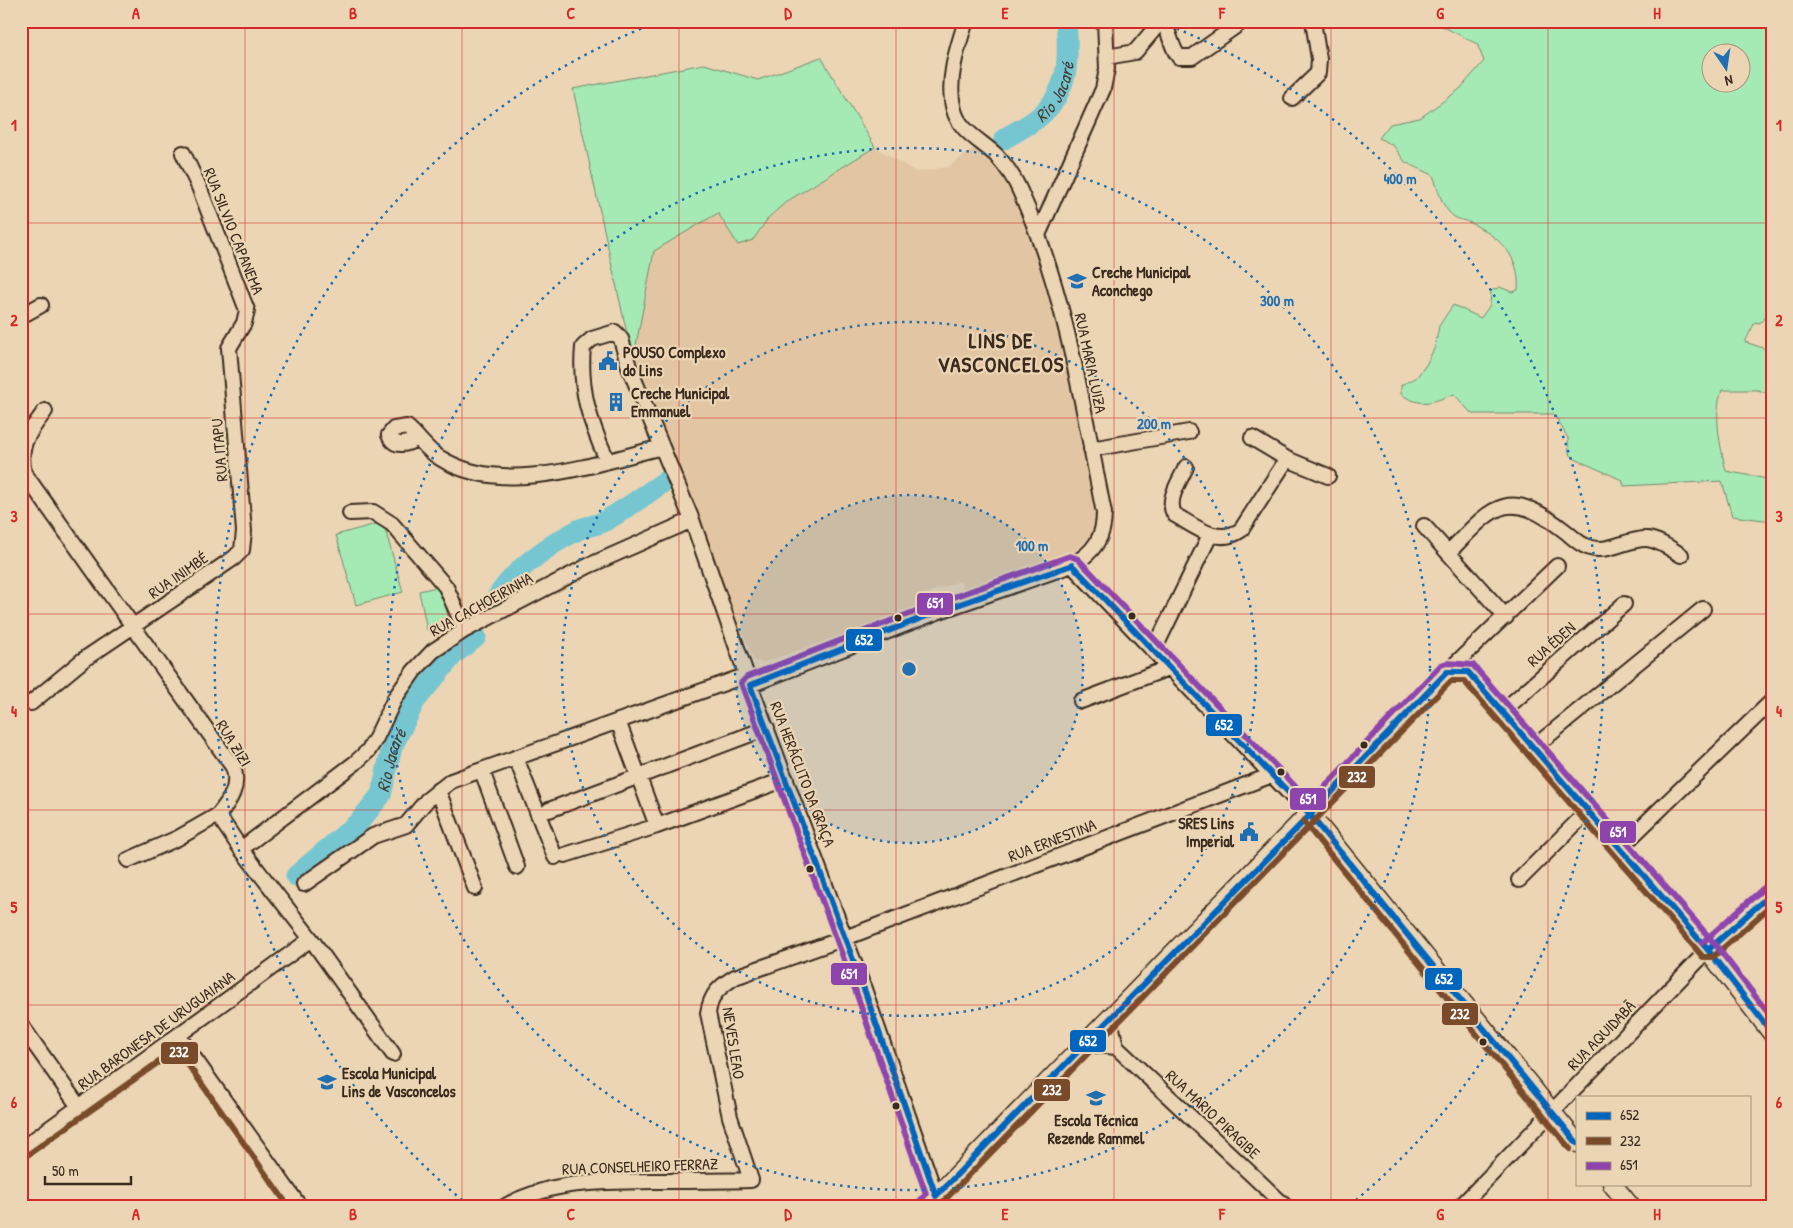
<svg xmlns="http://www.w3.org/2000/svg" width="1793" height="1228" font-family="'Patrick Hand',sans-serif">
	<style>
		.built { fill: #e2c6a3 }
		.green { fill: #a5eab5; stroke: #708a6a; fill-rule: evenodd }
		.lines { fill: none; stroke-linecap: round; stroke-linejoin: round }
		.river { stroke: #76c6d1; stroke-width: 21 }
		.minor-casing { stroke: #3b2a1e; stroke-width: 18 }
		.tertiary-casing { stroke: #3b2a1e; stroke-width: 21 }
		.minor { stroke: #ebd5b4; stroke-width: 14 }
		.tertiary { stroke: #ebd5b4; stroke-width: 18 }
		.bus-1-casing { stroke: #ebd5b4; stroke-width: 10 }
		.bus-2-casing { stroke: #ebd5b4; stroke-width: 10 }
		.bus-3-casing { stroke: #ebd5b4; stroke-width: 10 }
		.bus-1 { stroke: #0065bd; stroke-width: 6 }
		.bus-2 { stroke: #7a4b2a; stroke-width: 6 }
		.bus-3 { stroke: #8e44ad; stroke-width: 6 }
		.grid { fill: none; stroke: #d62828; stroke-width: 1; stroke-opacity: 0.55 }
		.ring { fill: none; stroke: #1f6fb2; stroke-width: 2.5; stroke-dasharray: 2.5 5 }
		.bus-dot { fill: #3b2a1e; stroke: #ebd5b4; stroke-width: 2 }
		.labels { text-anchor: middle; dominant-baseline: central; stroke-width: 4.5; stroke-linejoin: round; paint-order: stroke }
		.street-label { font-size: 16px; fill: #3b2a1e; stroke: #ebd5b4 }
		.poi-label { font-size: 16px; font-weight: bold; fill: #3b2a1e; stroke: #ebd5b4; text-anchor: start }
		.water-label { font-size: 18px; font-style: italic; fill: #444139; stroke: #ebd5b4 }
		.district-label { font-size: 21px; font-weight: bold; letter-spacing: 1px; fill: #3b2a1e; stroke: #ebd5b4 }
		.centre { fill: #1f6fb2; stroke: #ebd5b4; stroke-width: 2.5 }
		.ring-label { font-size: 15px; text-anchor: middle; font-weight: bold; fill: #1f6fb2; stroke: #ebd5b4; stroke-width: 4.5; stroke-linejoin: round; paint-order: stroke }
		.line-badge { stroke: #ebd5b4; stroke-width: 2 }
		.badge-label { font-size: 14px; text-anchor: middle; font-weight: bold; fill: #fff }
		.neatline { fill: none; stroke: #d62828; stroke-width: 2 }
		.grid-label { font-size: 16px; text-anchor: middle; font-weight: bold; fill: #d62828 }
	</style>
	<rect width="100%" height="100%" fill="#ebd5b4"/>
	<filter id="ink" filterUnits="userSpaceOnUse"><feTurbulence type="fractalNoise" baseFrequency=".02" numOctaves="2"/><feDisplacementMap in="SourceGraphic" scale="10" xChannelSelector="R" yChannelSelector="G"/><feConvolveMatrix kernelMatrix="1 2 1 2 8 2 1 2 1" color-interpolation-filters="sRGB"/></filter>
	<g filter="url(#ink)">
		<path class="built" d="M821,57L875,147L916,172L948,167L976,147L1001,173L1023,215L1052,297L1097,517L1096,529L1089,539L1072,554L966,593L960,581L922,595L926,606L762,663L754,660L633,361L573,89L704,64L758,80Z"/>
		<path class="green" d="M1440,21H1772V309L1760,323L1755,322L1745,342L1772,351V395L1758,390H1722C1713,416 1720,444 1726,471L1772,480V521L1732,516L1722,481L1624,486L1622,480L1575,459L1569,453L1568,438L1554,414H1472L1454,394C1433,402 1421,408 1401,394V385L1416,378L1426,365L1435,347L1439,326L1453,305L1481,318L1490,305L1491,291L1500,287L1512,292L1518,290C1521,255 1498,237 1471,223C1465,220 1458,220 1453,216C1441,206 1438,189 1433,175L1405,162L1394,146L1379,138L1390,124L1420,118L1460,89L1484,61L1477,44L1440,25ZM1710,52H1740V82H1710Z
			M821,57L875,147L786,202L769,217L753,240L738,245L718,213L654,251L633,361L573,89L704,64L758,80Z
			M383,522L403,592L356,605L336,535Z
			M441,586L450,625L427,630L419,591Z"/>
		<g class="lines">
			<g class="river">
				<path id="s1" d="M1004,139C1015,132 1030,125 1040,116C1070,90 1069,57 1066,21"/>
				<path d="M494,602C513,570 545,547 578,530C585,526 595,526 603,522C625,510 646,494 667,480"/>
				<path id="s2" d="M296,876L359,822L381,795L392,747L415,701L453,655L476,637"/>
			</g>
			<g class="minor-casing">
				<path id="minor" d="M1107,57L1135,52L1156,27L1162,23C1171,31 1170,47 1179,57H1192L1243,21
					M1292,98L1318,73L1319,59L1313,21
					M1038,235L1103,89L1107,69L1105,21
					M21,316L41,305
					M45,411C28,434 18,444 24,473L233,767C240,786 230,801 218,815L241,849L311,939L393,1054
					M418,438C408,444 395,449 389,435L394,429L407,427C419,437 426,450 440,458C504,498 596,463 662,447
					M1252,438L1287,459L1328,476
					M1091,449L1189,432
					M607,460C590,422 579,390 583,347L592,339L615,332L621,339L629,367L692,520L750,685L864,989L936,1196
					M1186,467C1180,481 1165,501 1175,515C1196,527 1218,546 1241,530L1287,459
					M350,513L373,512L392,524L446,587L465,630
					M1424,526L1506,617
					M1448,553C1493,507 1506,485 1565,531C1575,539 1584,549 1598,549C1614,550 1630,538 1647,539C1659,540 1671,549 1681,555
					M1072,565L1310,815
					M1154,650L1210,535
					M1447,672L1557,566
					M750,685L937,612L1072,565C1094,552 1104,538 1104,513C1082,404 1066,293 1020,191C1015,179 1006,166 997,156C983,142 959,131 954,110C946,82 957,48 966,21
					M1081,701L1171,667
					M31,703L83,660L234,558L242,550L244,531L229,348L244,323L247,310L199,187L183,153
					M1503,711L1624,604
					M618,721L657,826
					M1533,748L1703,609
					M516,758L555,857
					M482,771L517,867
					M438,790L475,888
					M549,810L767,728
					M1620,848L1772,701
					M241,849L355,763L368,751L376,738L395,698L414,671L433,651L465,630L588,566L692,520
					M565,855L657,826L786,779
					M128,860L178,838L218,815
					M1519,880L1588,811
					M304,884L373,836L406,825L427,800L451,781L747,675
					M1110,1019L1116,1047L1286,1207
					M21,1025L79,1107
					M179,1037L300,1207
					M1086,1044L1116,1047
					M21,1149L311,939
					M504,1207C550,1180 601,1182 652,1181C685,1181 718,1181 751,1180L730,1117L708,1013C711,994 719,987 735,977L845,938L1272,775
					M1460,1207L1708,950L1772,893"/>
			</g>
			<g class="tertiary-casing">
				<path id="tertiary" d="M1310,815L1577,1143
					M1612,1184L1631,1207
					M926,1207L1447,672H1468L1708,950L1772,1033"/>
			</g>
			<use href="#minor" class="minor"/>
			<use href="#tertiary" class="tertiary"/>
			<g class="bus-1-casing">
				<path id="bus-1" d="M1072,565L1310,815L936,1196L864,989L750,685L937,612Z
					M1310,815L1577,1143
					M1310,815L1447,672H1468L1708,950L1772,1033
					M1708,950L1772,893"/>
			</g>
			<g class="bus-2-casing">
				<path id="bus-2" d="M1303,821L1570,1149
					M26,1156L177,1049L289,1207
					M938,1207L1451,681H1464L1703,957H1713L1772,905"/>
			</g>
			<g class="bus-3-casing">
				<path id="bus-3" d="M1702,943L1766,886
					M920,1201L926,1194L856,992L741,683L747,677L934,604L1070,556L1078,559L1310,802L1441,665L1447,663L1473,665L1715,944L1772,1018"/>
			</g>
			<use href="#bus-1" class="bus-1"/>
			<use href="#bus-2" class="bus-2"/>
			<use href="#bus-3" class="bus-3"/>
		</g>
	</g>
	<path class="grid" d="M245,21V1207M462,21V1207M679,21V1207M896,21V1207M1114,21V1207M1331,21V1207M1548,21V1207M21,223H1772M21,418H1772M21,614H1772M21,810H1772M21,1005H1772"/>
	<circle cx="909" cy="669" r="174" fill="#1f6fb2" fill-opacity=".12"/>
	<g class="ring">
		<circle cx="909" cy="669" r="174"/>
		<circle cx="909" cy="669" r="347"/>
		<circle cx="909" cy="669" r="521"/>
		<path d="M468 1205A694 694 0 0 1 655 23M1163 23A694 694 0 0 1 1350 1205"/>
	</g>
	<defs>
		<g id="school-bare" transform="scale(1.5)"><path d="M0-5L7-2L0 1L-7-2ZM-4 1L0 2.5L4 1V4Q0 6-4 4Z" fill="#1f6fb2" stroke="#ebd5b4" stroke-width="2.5" paint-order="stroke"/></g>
		<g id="civic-bare" transform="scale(1.5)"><path d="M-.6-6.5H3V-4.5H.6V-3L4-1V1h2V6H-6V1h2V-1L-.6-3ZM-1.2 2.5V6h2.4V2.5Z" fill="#1f6fb2" stroke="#ebd5b4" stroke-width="2.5" paint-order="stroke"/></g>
		<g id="building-bare" transform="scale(1.5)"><path d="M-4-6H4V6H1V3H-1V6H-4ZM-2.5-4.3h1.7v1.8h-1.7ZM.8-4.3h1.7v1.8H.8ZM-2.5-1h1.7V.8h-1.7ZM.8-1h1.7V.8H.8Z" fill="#1f6fb2" stroke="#ebd5b4" stroke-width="2.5" paint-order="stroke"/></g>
	</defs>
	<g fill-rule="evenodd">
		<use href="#school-bare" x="1077" y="281"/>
		<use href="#civic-bare" x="608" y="361"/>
		<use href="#building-bare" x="616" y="402"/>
		<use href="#civic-bare" x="1249" y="832"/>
		<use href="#school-bare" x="327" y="1082"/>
		<use href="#school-bare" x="1096" y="1098"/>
	</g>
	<g class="bus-dot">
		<circle cx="1132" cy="616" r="4.5"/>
		<circle cx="898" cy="618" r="4.5"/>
		<circle cx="1364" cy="745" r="4.5"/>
		<circle cx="1281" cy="772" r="4.5"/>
		<circle cx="810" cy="869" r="4.5"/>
		<circle cx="1483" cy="1042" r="4.5"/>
		<circle cx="896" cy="1106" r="4.5"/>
	</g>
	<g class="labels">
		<g class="street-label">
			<text transform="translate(234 231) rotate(68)">RUA SILVIO CAPANEMA</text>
			<text transform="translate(1091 363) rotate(78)">RUA MARIA LUIZA</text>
			<text transform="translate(219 450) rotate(-95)">RUA ITAPU</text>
			<text transform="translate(178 575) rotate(-35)">RUA INIMBÉ</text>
			<text transform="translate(481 604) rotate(-29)">RUA CACHOEIRINHA</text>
			<text transform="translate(1551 644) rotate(-42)">RUA ÉDEN</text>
			<text transform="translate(234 743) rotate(58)">RUA ZIZI</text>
			<text transform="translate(803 774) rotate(69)">RUA HERÁCLITO DA GRAÇA</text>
			<text transform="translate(1052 840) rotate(-21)">RUA ERNESTINA</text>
			<text transform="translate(156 1030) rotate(-36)">RUA BARONESA DE URUGUAIANA</text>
			<text transform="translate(1601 1035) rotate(-46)">RUA AQUIDABÃ</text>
			<text transform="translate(734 1043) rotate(81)">NEVES LEAO</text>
			<text transform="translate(1213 1114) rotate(43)">RUA MARIO PIRAGIBE</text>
			<text transform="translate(640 1166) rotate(-2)">RUA CONSELHEIRO FERRAZ</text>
		</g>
		<g class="poi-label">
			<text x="1092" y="272">Creche Municipal<tspan x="1092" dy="18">Aconchego</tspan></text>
			<text x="623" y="352">POUSO Complexo<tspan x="623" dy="18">do Lins</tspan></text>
			<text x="631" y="393">Creche Municipal<tspan x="631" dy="18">Emmanuel</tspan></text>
			<text x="1234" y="823" text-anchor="end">SRES Lins<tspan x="1234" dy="18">Imperial</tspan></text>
			<text x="342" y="1073">Escola Municipal<tspan x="342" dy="18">Lins de Vasconcelos</tspan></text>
			<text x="1096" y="1120" text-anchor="middle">Escola Técnica<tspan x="1096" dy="18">Rezende Rammel</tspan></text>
		</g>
		<g class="water-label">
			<text stroke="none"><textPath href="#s1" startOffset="72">Rio Jacaré</textPath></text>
			<text stroke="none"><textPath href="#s2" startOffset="154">Rio Jacaré</textPath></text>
		</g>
		<g class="district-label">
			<text x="1001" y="340">LINS DE<tspan x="1001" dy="24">VASCONCELOS</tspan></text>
		</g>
	</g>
	<circle cx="909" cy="669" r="8" class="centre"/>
	<g class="ring-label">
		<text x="1400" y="184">400 m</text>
		<text x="1277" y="306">300 m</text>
		<text x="1154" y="429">200 m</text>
		<text x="1032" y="551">100 m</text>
	</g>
	<g class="line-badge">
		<rect x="916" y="592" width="38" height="24" rx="5" fill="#8e44ad"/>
		<rect x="845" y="628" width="38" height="24" rx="5" fill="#0065bd"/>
		<rect x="1205" y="713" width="38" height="24" rx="5" fill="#0065bd"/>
		<rect x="1338" y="765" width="38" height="24" rx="5" fill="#7a4b2a"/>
		<rect x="1289" y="787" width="38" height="24" rx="5" fill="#8e44ad"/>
		<rect x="1599" y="820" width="38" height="24" rx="5" fill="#8e44ad"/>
		<rect x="830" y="962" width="38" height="24" rx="5" fill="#8e44ad"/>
		<rect x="1424" y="967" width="39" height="24" rx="5" fill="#0065bd"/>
		<rect x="1441" y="1002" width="38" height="24" rx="5" fill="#7a4b2a"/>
		<rect x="1069" y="1029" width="38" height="24" rx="5" fill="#0065bd"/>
		<rect x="160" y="1041" width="39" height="24" rx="5" fill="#7a4b2a"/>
		<rect x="1033" y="1078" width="38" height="24" rx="5" fill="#7a4b2a"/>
	</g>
	<g class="badge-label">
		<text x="935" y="608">651</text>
		<text x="864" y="645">652</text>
		<text x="1224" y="730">652</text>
		<text x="1357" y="782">232</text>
		<text x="1308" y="804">651</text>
		<text x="1618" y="837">651</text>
		<text x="849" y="979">651</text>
		<text x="1444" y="984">652</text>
		<text x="1460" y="1019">232</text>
		<text x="1088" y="1046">652</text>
		<text x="179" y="1057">232</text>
		<text x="1052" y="1095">232</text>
	</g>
	<rect width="1793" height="1228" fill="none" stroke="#ebd5b4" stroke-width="55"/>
	<rect x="1576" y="1096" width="175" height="90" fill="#ebd5b4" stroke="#a59178"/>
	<rect x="1586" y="1112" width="25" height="8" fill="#0065bd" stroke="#a59178"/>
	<text x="1620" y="1120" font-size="15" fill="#3b2a1e">652</text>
	<rect x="1586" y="1137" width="25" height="8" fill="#7a4b2a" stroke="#a59178"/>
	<text x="1620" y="1146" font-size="15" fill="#3b2a1e">232</text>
	<rect x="1586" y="1162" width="25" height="8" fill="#8e44ad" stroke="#a59178"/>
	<text x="1620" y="1170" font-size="15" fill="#3b2a1e">651</text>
	<g transform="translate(1726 68) rotate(167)"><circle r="24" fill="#ebd5b4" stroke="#a59178"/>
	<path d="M0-4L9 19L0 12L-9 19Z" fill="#1f6fb2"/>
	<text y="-8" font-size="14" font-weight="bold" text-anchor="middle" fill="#3b2a1e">N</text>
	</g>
	<path d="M45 1176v8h86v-8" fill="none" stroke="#3b2a1e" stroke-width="2.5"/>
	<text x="52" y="1176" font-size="15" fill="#3b2a1e" stroke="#ebd5b4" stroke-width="4" paint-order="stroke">50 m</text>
	<rect x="28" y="28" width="1738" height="1172" class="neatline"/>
	<g class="grid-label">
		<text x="136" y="19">A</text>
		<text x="353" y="19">B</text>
		<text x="571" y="19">C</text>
		<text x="788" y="19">D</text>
		<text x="1005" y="19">E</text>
		<text x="1222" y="19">F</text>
		<text x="1440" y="19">G</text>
		<text x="1657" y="19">H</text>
		<text x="14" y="131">1</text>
		<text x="1779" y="131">1</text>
		<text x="14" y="326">2</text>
		<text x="1779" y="326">2</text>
		<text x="14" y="522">3</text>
		<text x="1779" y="522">3</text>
		<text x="14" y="717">4</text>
		<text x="1779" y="717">4</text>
		<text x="14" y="913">5</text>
		<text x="1779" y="913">5</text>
		<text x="14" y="1108">6</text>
		<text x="1779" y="1108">6</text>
		<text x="136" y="1220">A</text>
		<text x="353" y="1220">B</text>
		<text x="571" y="1220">C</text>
		<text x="788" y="1220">D</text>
		<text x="1005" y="1220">E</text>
		<text x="1222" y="1220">F</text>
		<text x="1440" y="1220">G</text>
		<text x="1657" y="1220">H</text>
	</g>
</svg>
